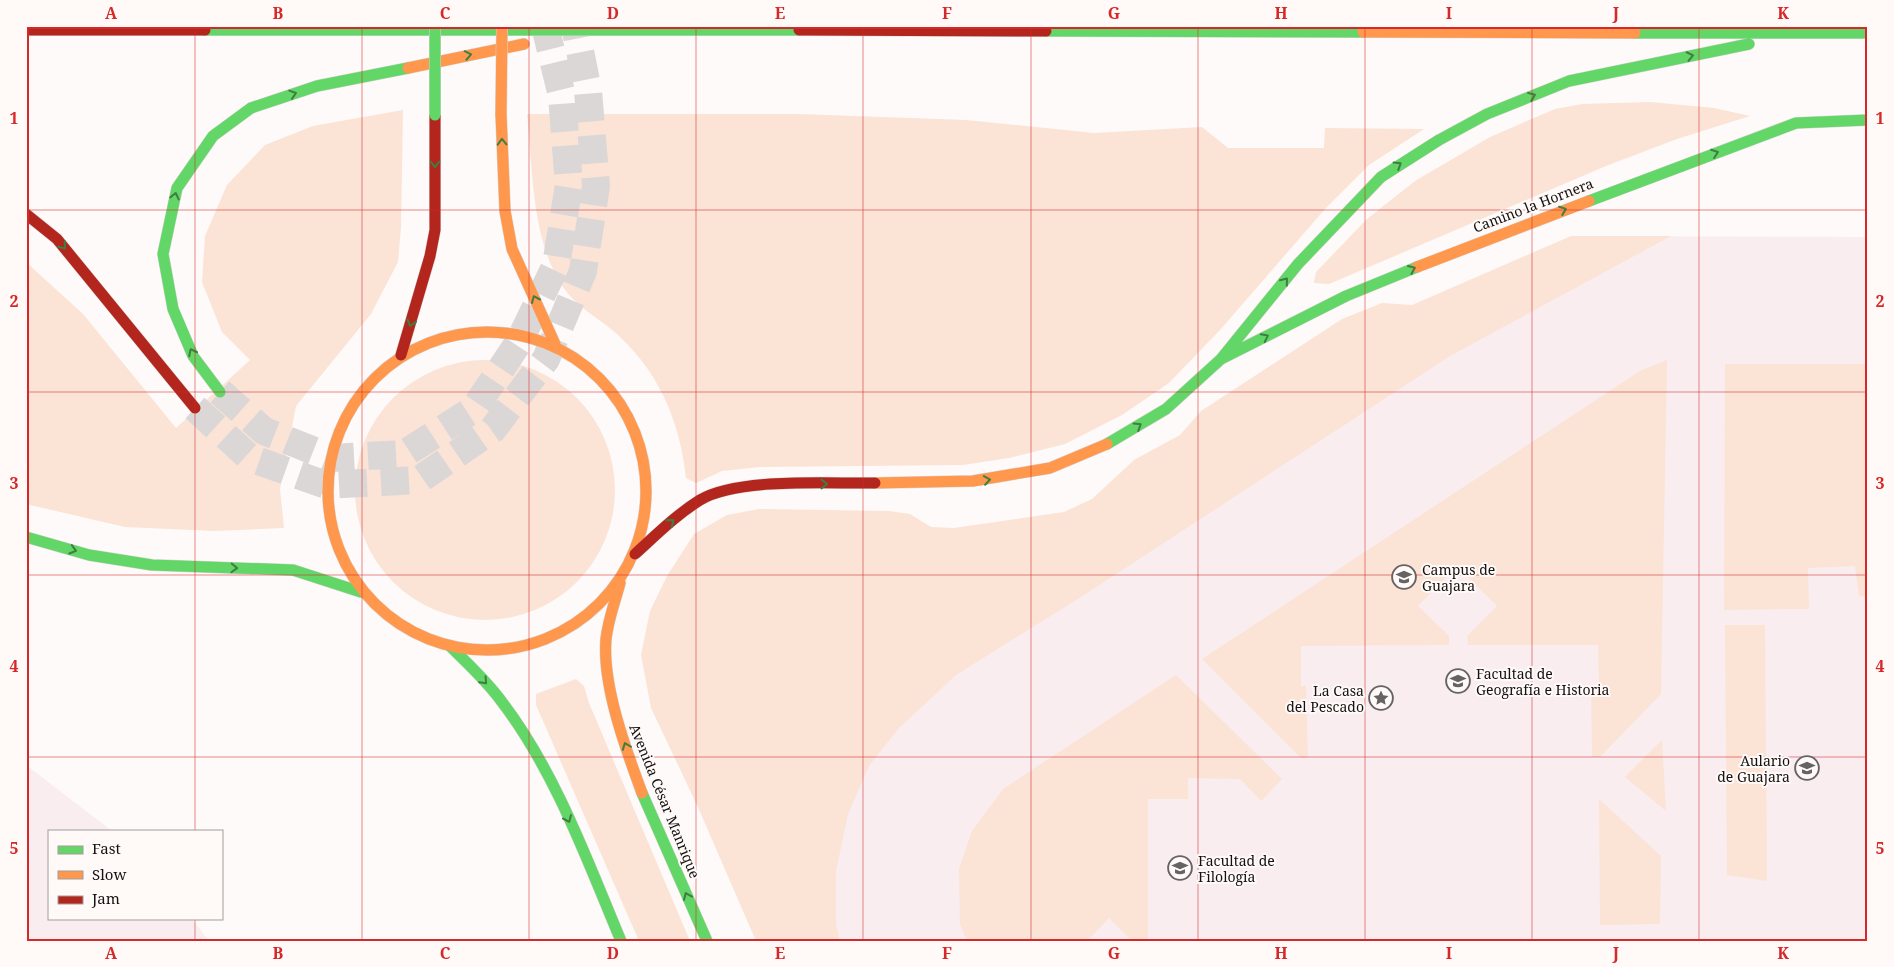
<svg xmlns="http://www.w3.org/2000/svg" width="1894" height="967" font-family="'Noto Serif',serif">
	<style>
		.education { fill: #f9edf0 }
		.green { fill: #fbe3d6 }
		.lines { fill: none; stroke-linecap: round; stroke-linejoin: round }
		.highway-tunnel { stroke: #dad7d6; stroke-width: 28; stroke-dasharray: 28 14; stroke-linecap: butt }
		.fast-casing { stroke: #d9d6d5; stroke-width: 12 }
		.slow-casing { stroke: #d9d6d5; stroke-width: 12 }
		.jam-casing { stroke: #d9d6d5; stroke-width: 12 }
		.fast { stroke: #63d668; stroke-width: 11 }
		.slow { stroke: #ff974d; stroke-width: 11 }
		.jam { stroke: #b3261e; stroke-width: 11 }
		.fast-bridge-casing { stroke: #d9d6d5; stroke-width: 12; stroke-linecap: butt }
		.slow-bridge-casing { stroke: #d9d6d5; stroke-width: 12; stroke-linecap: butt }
		.fast-bridge { stroke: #63d668; stroke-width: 11 }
		.slow-bridge { stroke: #ff974d; stroke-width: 11 }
		.oneway { stroke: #3f7e41 }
		.grid { fill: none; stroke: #d62828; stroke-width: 1; stroke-opacity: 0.55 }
		.labels { text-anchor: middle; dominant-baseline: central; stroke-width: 4; stroke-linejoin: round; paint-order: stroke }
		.street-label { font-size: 14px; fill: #141211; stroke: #fff9f7 }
		.poi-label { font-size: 14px; fill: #141211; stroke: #fff9f7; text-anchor: start }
		.neatline { fill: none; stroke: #d62828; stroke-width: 2 }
		.grid-label { font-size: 16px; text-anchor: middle; font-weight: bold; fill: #d62828 }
	</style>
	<rect width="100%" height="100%" fill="#fdfaf9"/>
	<path class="education" d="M1571,236L1868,237V941H756L915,598Z
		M26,765L112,831H49V918H191L209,941H26Z"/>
	<path class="green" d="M1650,102L1714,108L1750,116L1677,139L1606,166L1329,284L1314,283L1316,272L1367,219L1415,181L1490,137L1555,109L1582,104Z
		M403,110L401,227L398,262L371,314L296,406L280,489L284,528L215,531L125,527L26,504V262L83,314L176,428L250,360L222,332L202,282L205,236L227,185L265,145L313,126Z
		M527,114H798L966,120L1094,133L1202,127L1228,148H1324L1325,128L1424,129L1369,165L1325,209L1220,330L1169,383L1122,415L1065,444L1009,458L963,465L760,467L722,471L696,483L686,478C680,420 657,367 611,329C595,316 575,305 563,287C531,239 533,169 527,114Z
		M1571,236H1671L1450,356L1081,597L956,675L898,729L869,766L848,814L836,871V925L840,941H756L697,805L651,708L641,655L650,611L667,576L694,534L727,515L759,509L889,511L910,514L931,527L954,528L1064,512L1092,499L1134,460L1180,435L1201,411L1342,319L1382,303L1412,305Z
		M1667,360L1661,694L1600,757H1592L1591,685H1599L1598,645H1468L1467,636L1497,606L1457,566L1418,606L1449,636V645L1301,646V686H1306L1308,758H1301L1202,659L1640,371Z
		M355 490a130 130 0 1 1 260 0a130 130 0 1 1-260 0Z
		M1725,364H1868V597L1859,596L1855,566L1808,568L1809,609L1724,610Z
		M1725,625H1765L1767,881L1727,875Z
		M1176,675L1282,779L1261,801L1240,779L1188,778V799H1148V941H1132L1109,918L1087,941H967L960,924L959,869L972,831L1003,789Z
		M576,679L584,686L589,703L690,941H639L536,705V694Z
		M1662,740L1666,811L1625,777Z
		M1599,799L1661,856L1660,924L1600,925Z"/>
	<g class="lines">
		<path class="highway-tunnel" d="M220,392L264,431L332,458L404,454L474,409L519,342L556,265L569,185L562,96L545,26
			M195,408L250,458L326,485L419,480L493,429L546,359L583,271L596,186L588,91L575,26"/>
		<g class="fast-casing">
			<path id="fast" d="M205,30H799
				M1046,31L1363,32
				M1635,33H1868
				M1589,201L1796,123L1868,120
				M1221,359L1298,264L1381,177L1439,140L1487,114L1569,81L1749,44
				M220,392L193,356L173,309L163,254L177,188L213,136L251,108L317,86L408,68
				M1107,444L1166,409L1221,359L1346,296L1417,267
				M26,537L89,555L152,565L293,570L361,592
				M450,646C468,664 487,681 502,702C556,773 587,860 621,941
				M642,793L707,941"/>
		</g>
		<g class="slow-casing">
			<path id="slow" d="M1363,32L1635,33
				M408,68L524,44
				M501,114L505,211L512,249L555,344
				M1417,267L1589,201
				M328 491a159 159 0 1 1 318 0a159 159 0 1 1-318 0Z
				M875,483L973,481L1050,468L1107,444
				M620,583C615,602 608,620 606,639C602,685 626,750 642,793"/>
		</g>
		<g class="jam-casing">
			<path id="jam" d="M26,30H205
				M799,30L1046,31
				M26,214L57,239L195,408
				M401,355L430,256L435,230V115
				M635,554C656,535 676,515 700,500C738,477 830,484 875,483"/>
		</g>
		<use href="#fast" class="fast"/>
		<use href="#slow" class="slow"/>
		<use href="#jam" class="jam"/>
		<g class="fast-bridge-casing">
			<path id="fast-bridge" d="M435,26V115"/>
		</g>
		<g class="slow-bridge-casing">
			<path id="slow-bridge" d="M501,114L502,26"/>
		</g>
		<use href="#fast-bridge" class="fast-bridge"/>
		<use href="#slow-bridge" class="slow-bridge"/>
	</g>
	<defs><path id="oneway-chevron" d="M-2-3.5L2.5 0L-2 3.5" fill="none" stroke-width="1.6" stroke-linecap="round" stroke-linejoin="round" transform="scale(1.25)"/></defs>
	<g class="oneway">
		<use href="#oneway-chevron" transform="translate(468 55) rotate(-11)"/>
		<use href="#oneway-chevron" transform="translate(1690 56) rotate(-12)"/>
		<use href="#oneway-chevron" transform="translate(293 94) rotate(-18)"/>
		<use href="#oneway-chevron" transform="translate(1532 96) rotate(-22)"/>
		<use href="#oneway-chevron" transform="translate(502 142) rotate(-92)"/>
		<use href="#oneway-chevron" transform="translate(1715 153) rotate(-20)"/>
		<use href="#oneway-chevron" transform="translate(435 164) rotate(90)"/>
		<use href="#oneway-chevron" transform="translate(1398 165) rotate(-32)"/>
		<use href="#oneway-chevron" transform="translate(175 196) rotate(-77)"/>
		<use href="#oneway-chevron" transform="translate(1563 210) rotate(-21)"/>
		<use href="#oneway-chevron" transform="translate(63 246) rotate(51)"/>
		<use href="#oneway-chevron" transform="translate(1412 269) rotate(-23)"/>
		<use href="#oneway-chevron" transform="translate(1285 281) rotate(-51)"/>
		<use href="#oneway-chevron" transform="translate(535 299) rotate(-114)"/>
		<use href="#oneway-chevron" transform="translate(411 323) rotate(107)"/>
		<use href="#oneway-chevron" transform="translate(1265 337) rotate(-27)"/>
		<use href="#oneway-chevron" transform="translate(192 352) rotate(-117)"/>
		<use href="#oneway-chevron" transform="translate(1138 426) rotate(-32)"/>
		<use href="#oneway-chevron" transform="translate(987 480) rotate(-8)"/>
		<use href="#oneway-chevron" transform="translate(824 484)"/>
		<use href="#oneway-chevron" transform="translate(671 522) rotate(-39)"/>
		<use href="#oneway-chevron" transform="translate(73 550) rotate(16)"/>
		<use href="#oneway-chevron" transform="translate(234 568) rotate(2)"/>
		<use href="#oneway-chevron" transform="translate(484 681) rotate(47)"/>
		<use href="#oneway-chevron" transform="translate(626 746) rotate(-111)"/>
		<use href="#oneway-chevron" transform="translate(568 819) rotate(66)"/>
		<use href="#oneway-chevron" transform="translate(687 896) rotate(-113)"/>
	</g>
	<path class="grid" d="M195,26V831M362,26V941M529,26V941M696,26V941M863,26V941M1031,26V941M1198,26V941M1365,26V941M1532,26V941M1699,26V941M26,210H1868M26,392H1868M26,575H1868M26,757H1868M195,918V941"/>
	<defs>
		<g id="university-ring" transform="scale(1.25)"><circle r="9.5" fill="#fff9f7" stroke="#666362" stroke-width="1.5"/><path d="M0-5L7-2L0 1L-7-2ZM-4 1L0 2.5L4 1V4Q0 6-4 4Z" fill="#666362"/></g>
		<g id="sight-ring" transform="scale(1.25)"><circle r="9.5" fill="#fff9f7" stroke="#666362" stroke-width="1.5"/><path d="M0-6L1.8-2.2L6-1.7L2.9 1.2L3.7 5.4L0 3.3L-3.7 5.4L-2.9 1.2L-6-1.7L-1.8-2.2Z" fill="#666362"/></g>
	</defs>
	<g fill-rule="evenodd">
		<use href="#university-ring" x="1404" y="577"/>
		<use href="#university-ring" x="1458" y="681"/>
		<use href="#sight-ring" x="1381" y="698"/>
		<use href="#university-ring" x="1807" y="768"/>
		<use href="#university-ring" x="1180" y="868"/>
	</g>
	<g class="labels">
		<g class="street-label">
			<text transform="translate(1533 205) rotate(-21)">Camino la Hornera</text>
			<text transform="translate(665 801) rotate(68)">Avenida César Manrique</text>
		</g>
		<g class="poi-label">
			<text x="1422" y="569">Campus de<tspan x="1422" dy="16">Guajara</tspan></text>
			<text x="1476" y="673">Facultad de<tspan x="1476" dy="16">Geografía e Historia</tspan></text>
			<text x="1364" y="690" text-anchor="end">La Casa<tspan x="1364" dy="16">del Pescado</tspan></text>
			<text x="1790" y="760" text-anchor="end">Aulario<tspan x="1790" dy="16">de Guajara</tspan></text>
			<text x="1198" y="860">Facultad de<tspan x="1198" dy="16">Filología</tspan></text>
		</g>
	</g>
	<rect width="1894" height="967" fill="none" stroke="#fff9f7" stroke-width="55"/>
	<rect x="48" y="830" width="175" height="90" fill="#fff9f7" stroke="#a19d9b"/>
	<rect x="58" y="846" width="25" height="8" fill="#63d668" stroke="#a19d9b"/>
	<text x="92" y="854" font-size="15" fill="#141211">Fast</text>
	<rect x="58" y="871" width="25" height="8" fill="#ff974d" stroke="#a19d9b"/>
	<text x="92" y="880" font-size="15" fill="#141211">Slow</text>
	<rect x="58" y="896" width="25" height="8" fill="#b3261e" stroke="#a19d9b"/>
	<text x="92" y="904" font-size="15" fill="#141211">Jam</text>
	<rect x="28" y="28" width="1838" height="912" class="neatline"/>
	<g class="grid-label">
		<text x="111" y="19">A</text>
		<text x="278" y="19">B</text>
		<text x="445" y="19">C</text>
		<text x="613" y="19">D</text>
		<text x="780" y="19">E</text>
		<text x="947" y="19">F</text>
		<text x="1114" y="19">G</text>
		<text x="1281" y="19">H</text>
		<text x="1449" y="19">I</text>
		<text x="1616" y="19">J</text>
		<text x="1783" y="19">K</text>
		<text x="14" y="124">1</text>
		<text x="1880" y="124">1</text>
		<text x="14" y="307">2</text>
		<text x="1880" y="307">2</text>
		<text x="14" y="489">3</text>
		<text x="1880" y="489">3</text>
		<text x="14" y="672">4</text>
		<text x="1880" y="672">4</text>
		<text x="14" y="854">5</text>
		<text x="1880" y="854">5</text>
		<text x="111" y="959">A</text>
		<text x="278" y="959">B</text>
		<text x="445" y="959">C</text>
		<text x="613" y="959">D</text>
		<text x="780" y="959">E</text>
		<text x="947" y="959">F</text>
		<text x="1114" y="959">G</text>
		<text x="1281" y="959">H</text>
		<text x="1449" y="959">I</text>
		<text x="1616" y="959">J</text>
		<text x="1783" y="959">K</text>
	</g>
</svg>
